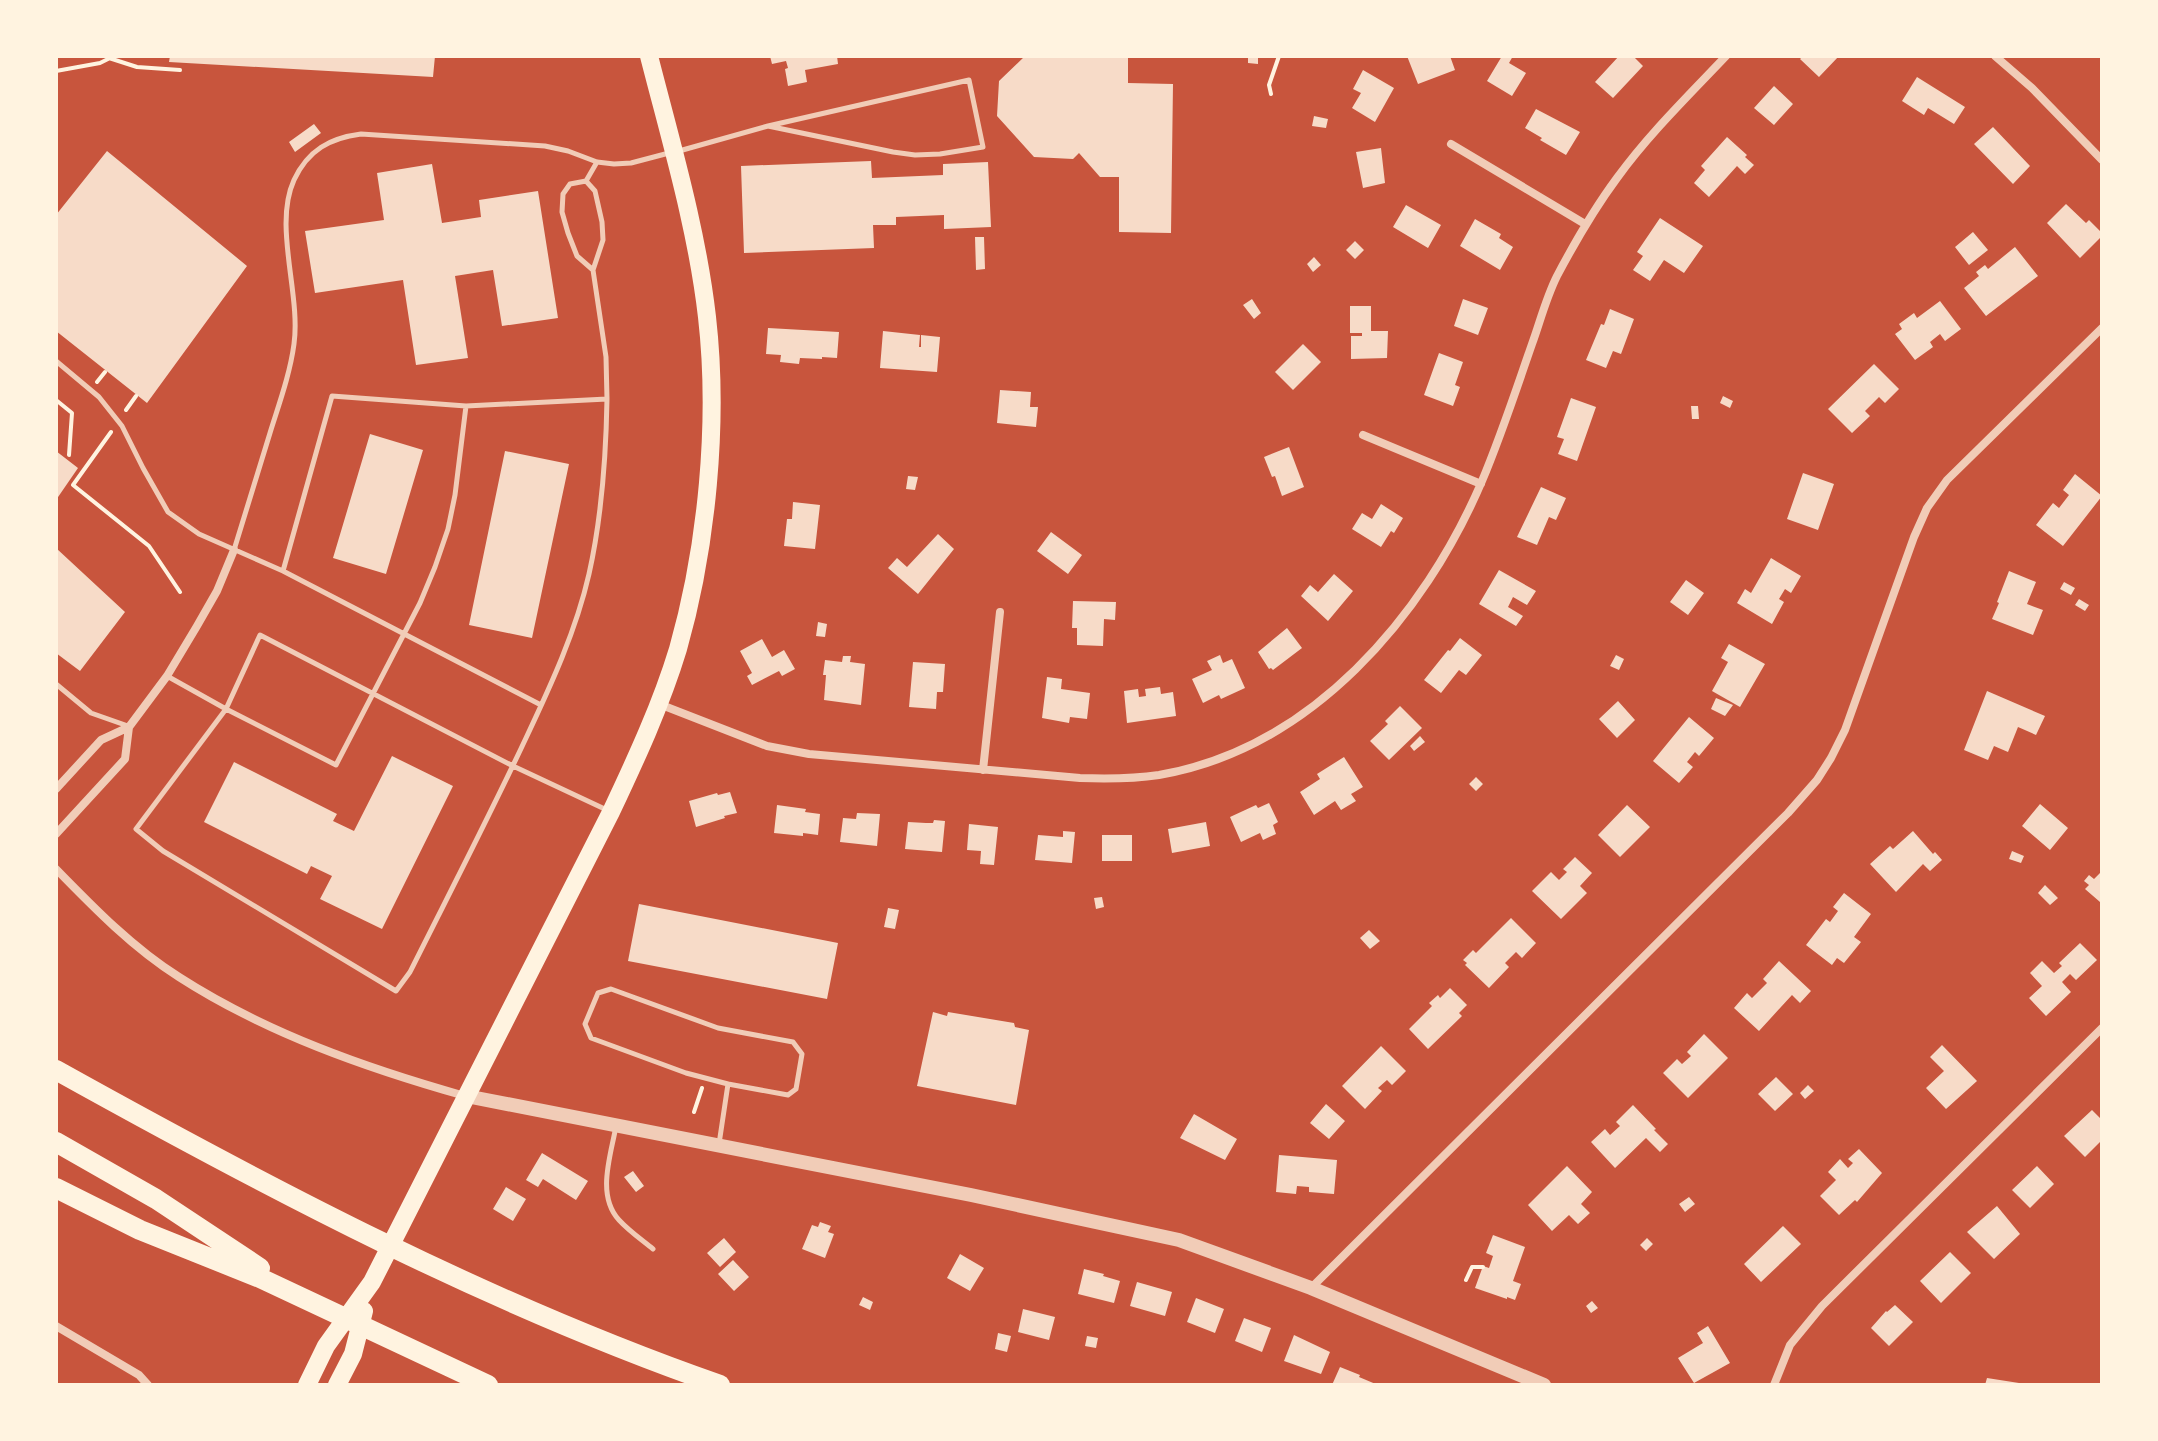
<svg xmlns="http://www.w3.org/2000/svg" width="2158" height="1441" font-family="'Archivo Narrow',sans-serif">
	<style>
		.building { fill: #f7dbc8 }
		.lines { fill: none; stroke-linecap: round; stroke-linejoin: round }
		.path { stroke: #fff3e0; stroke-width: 4 }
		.service { stroke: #f1ccb7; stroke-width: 5 }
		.minor { stroke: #f1ccb7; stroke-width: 8 }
		.tertiary { stroke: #f1ccb7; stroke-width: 14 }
		.primary { stroke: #fff3e0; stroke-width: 18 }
		.motorway { stroke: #fff3e0; stroke-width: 20 }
	</style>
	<rect width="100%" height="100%" fill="#c8553d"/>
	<path class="building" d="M170,56H435L433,77L169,62Z
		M770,56H837L838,64L805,70L807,82L788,86L785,69L788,68L786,61L772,64Z
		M1025,56H1128V83L1173,84L1171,233L1119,232V177H1100L1079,153L1073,159L1034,157L997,116L999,81Z
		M1248,56H1258V64L1248,63Z
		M1407,56H1450L1455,70L1418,84Z
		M1502,56H1513L1509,63L1526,73L1512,96L1487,81Z
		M1619,56H1633L1643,66L1613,98L1595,82Z
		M1803,56H1839L1819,77L1800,59Z
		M1363,70L1394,88L1375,122L1352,108L1361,93L1353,89Z
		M1917,77L1965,107L1954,124L1928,108L1924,115L1902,101Z
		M1774,86L1793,104L1774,125L1754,108Z
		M1536,109L1580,132L1566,155L1540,140L1542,138L1525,128Z
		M1314,116L1328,119L1326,128L1312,126Z
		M314,124L321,133L295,152L289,142Z
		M1993,127L2030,166L2013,184L1974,144Z
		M1727,137L1747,155L1745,157L1754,165L1745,174L1737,166L1709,197L1694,183L1705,170L1701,166Z
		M1381,148L1385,183L1363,188L1356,152Z
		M107,151L247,266L147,403L56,331V215Z
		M871,161L872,178L943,175V164L988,162L991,227L944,229V215L896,217V225H873L874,248L744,253L741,166Z
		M432,164L442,223L481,217L479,200L538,191L558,318L502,326L493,270L455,276L468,358L416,365L403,280L315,293L305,231L384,220L377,173Z
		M2066,204L2086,223L2089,220L2102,233V236L2080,258L2047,223Z
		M1406,205L1441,225L1428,248L1393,227Z
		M1660,218L1703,246L1684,273L1664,260L1650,281L1633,270L1643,256L1637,252Z
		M1475,219L1501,234L1499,238L1513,247L1500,270L1460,246Z
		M1973,232L1988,250L1969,265L1955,247Z
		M975,237H984L985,269L976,270Z
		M1355,241L1364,250L1355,259L1346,250Z
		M2015,247L2038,276L1986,316L1964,288L1979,276L1976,272L1985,265L1988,269Z
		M1314,257L1321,265L1313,272L1307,264Z
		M1252,299L1261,313L1254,319L1243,305Z
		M1463,299L1488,308L1478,335L1454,326Z
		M1940,301L1961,329L1945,341L1940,334L1930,342L1933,347L1915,360L1895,334L1902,329L1899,324L1914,313L1917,318Z
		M1350,306H1371V331H1388L1387,358L1351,359V336H1362V333H1350Z
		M1610,309L1634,319L1621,354L1613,351L1606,368L1586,360L1601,324L1604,325Z
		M768,328L839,332L837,358L822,357V359L800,358L799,364L780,362L781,355L766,354Z
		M883,331L920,335L919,347H921V335L940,337L937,372L880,368Z
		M1303,344L1321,362L1293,390L1275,372Z
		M1439,353L1463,362L1455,385L1460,387L1453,406L1424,395Z
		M1874,364L1899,389L1885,403L1879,397L1865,411L1870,416L1852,433L1828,409Z
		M1000,390L1031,392L1030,407H1038L1036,427L997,423Z
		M1723,396L1733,401L1730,408L1720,403Z
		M1571,398L1596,407L1577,461L1558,454L1564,439L1557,437Z
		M1691,406H1698L1699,419H1692Z
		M370,434L423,450L386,574L333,558Z
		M1289,447L1304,487L1282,496L1275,476L1272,477L1264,457Z
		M56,451L78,468L56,500Z
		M505,451L569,464L532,638L469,625Z
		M1803,473L1834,484L1818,530L1787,519Z
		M2075,474L2102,496L2063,546L2036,525L2053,503L2059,508L2069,495L2063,490Z
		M908,476L918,477L915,490L906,489Z
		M1541,487L1566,498L1556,520L1549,517L1537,545L1517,537Z
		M793,502L820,505L815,549L784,546L787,519H792Z
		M1381,504L1403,518L1394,533L1391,531L1381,547L1352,529L1362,513L1372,519Z
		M1051,532L1082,555L1068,574L1037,551Z
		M938,534L954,549L918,594L888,568L897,558L907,567Z
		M56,548L125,612L80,671L56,653Z
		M1771,558L1801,576L1791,593L1785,589L1779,599L1784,602L1772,624L1737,603L1745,589L1751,593Z
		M1499,570L1536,591L1527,605L1513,597L1508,607L1523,616L1516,626L1479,604Z
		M2009,571L2036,582L2027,604L2043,610L2033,635L1992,619L1999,603L1997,602Z
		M1334,574L1353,591L1328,621L1301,596L1310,585L1318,592Z
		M1686,580L1704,593L1688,615L1670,602Z
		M2064,582L2075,588L2071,595L2060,589Z
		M2079,599L2089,605L2085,611L2075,605Z
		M1073,601L1116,602L1115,620L1104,619L1103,646L1077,645V628H1072Z
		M818,622L827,624L825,637L816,636Z
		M1287,628L1302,648L1273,670L1271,668L1269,669L1258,652Z
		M1460,638L1482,655L1466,675L1459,670L1441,693L1424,680L1448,650L1450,651Z
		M762,639L772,657L784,650L795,669L782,676L779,671L752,685L747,676L752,673L740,651Z
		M1729,644L1765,664L1740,707L1712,691L1728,662L1721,658Z
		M1220,655L1223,663L1232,659L1245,688L1221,699L1219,695L1203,703L1192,679L1212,670L1207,661Z
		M1616,655L1624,659L1619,670L1610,666Z
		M843,656H851L850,662L865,664L861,705L824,700L826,675H823L825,660L842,662Z
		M913,662L945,664L943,692H937L936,709L909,707Z
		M1047,677L1062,679L1061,689L1090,693L1087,719L1070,717L1069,723L1042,718Z
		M1160,687L1161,694L1173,692L1176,716L1127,723L1124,691L1138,689L1139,697L1146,696L1145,689Z
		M1987,691L2045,716L2036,735L2018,727L2008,752L1994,746L1988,760L1964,750Z
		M1716,698L1733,705L1725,716L1711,709Z
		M1618,701L1635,720L1617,738L1599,719Z
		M1400,706L1422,728L1389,760L1370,741L1388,724L1385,721Z
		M1689,717L1714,738L1699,756L1695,752L1687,762L1693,767L1679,783L1653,761Z
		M1420,736L1425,742L1414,751L1410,746Z
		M392,756L453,786L382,929L320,899L332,876L311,866L307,874L204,822L234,762L337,814L333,821L354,831Z
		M1344,757L1363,787L1351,794L1356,801L1341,810L1335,801L1314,815L1300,792L1320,779L1317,774Z
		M1476,777L1483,784L1476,791L1469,784Z
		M730,792L737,813L724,816L725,818L696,827L689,801L717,793L718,795Z
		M1269,803L1278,822L1273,825L1276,834L1263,840L1260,833L1241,842L1230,817L1256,805L1258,808Z
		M2040,804L2068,828L2050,850L2022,826Z
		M777,805L806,809L805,812L820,814L818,835L803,833V836L774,833Z
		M1627,805L1650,827L1620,857L1598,835Z
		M857,813L880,814L877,846L840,842L843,818L856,819Z
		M934,820L945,821L942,852L905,849L908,822L926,823H933Z
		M1206,822L1210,846L1172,853L1168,829Z
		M969,824L998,827L994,865L980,864L981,851L967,850Z
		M1063,831L1075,832L1072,863L1035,860L1038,835L1063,837Z
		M1913,831L1933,854L1935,852L1942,860L1930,871L1923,864L1896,892L1870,864L1890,846L1893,849Z
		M1102,835H1132V861H1102Z
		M2012,851L2024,856L2021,863L2009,859Z
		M1575,857L1592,873L1580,886L1587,893L1561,919L1532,891L1551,872L1559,880L1567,872L1563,869Z
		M2100,873L2102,874V900L2100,902L2085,889L2089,885L2084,881L2089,875L2094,879Z
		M2045,885L2058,898L2050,905L2038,893Z
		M1844,893L1871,914L1854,937L1861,942L1844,963L1837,958L1832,965L1806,945L1826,919L1830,922L1838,911L1833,907Z
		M1102,897L1104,907L1096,909L1094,898Z
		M639,904L838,943L827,999L628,961Z
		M888,908L899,910L895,929L884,927Z
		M1511,918L1536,943L1522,958L1516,952L1505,963L1509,967L1489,988L1465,965L1467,963L1463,960L1473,950L1476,953Z
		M1369,930L1380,941L1370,949L1360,938Z
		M2080,943L2097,960L2076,980L2070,974L2062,982L2071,992L2046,1016L2029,998L2042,986L2030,973L2042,961L2054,973L2062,966L2059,963Z
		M1779,961L1811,991L1800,1003L1792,995L1759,1031L1734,1008L1747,993L1752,998L1767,983L1763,979Z
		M1450,988L1467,1005L1459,1013L1462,1016L1428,1049L1409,1029L1432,1006L1429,1003L1438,995L1440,998Z
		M933,1012L947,1016L948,1012L1014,1023L1015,1027L1029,1030L1016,1105L917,1086Z
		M1704,1034L1728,1058L1688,1098L1663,1073L1677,1059L1682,1064L1691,1056L1687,1052Z
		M1942,1045L1977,1081L1946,1109L1926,1088L1944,1071L1930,1057Z
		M1381,1046L1406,1071L1392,1085L1387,1080L1378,1088L1382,1091L1365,1109L1342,1086Z
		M1776,1077L1793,1094L1775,1111L1758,1094Z
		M1808,1085L1814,1091L1805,1099L1800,1093Z
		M1326,1104L1345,1121L1329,1139L1310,1123Z
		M1633,1105L1656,1129L1654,1130L1668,1144L1660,1152L1646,1138L1615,1168L1591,1142L1605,1129L1610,1135L1620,1126L1616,1122Z
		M2092,1110L2102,1120V1140L2085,1157L2064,1136Z
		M1194,1114L1237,1139L1225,1160L1180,1138Z
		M1859,1149L1882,1173L1857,1202L1855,1200L1839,1215L1820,1196L1836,1180L1828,1172L1840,1159L1848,1168L1853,1163L1848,1159Z
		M542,1153L588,1181L576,1200L543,1179L538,1187L526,1180Z
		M1279,1155L1337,1160L1334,1194L1309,1192V1187L1297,1186L1296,1194L1276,1192Z
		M1567,1166L1592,1192L1581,1204L1590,1213L1578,1224L1569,1215L1552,1231L1528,1205Z
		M2037,1166L2054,1184L2030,1208L2012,1190Z
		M633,1171L644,1186L636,1192L624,1177Z
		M506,1187L526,1199L513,1221L493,1209Z
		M1689,1197L1695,1204L1685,1212L1679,1204Z
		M1997,1206L2020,1234L1994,1259L1967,1232Z
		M820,1222L831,1226L828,1232L834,1234L825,1258L802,1249L812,1225L818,1227Z
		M1783,1226L1801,1244L1761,1282L1744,1264Z
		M1493,1235L1525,1247L1513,1281L1521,1284L1515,1300L1507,1297V1299L1475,1288L1483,1266L1489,1268L1493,1256L1486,1253Z
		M724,1238L736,1252L720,1267L707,1253Z
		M1647,1238L1653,1244L1646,1251L1640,1245Z
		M1950,1252L1971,1273L1941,1303L1920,1281Z
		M960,1254L984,1268L970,1291L947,1278Z
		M733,1260L749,1277L734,1291L718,1274Z
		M1084,1269L1104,1274L1103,1276L1120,1281L1114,1303L1078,1294Z
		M1137,1282L1172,1292L1165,1316L1130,1306Z
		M863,1297L873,1302L870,1310L859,1305Z
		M1196,1298L1224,1309L1215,1333L1187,1322Z
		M1592,1301L1598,1308L1591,1313L1586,1306Z
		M1895,1305L1913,1322L1889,1346L1871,1328L1886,1311L1887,1312Z
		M1023,1309L1055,1317L1049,1340L1018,1332Z
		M1244,1318L1271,1328L1262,1352L1235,1341Z
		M1708,1326L1730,1363L1694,1383L1678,1358L1703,1343L1697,1333Z
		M998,1333L1011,1336L1007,1352L995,1349Z
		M1294,1335L1330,1352L1321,1374L1284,1361Z
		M1087,1336L1098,1338L1096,1348L1085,1346Z
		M1340,1367L1360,1375L1359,1377L1378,1385H1332Z
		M1987,1378L2019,1383V1385H1985Z"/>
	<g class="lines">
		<path class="path" d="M109,58L137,67L180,70
			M56,71L100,63L114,56
			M1271,94L1269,85L1279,56
			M97,382L105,372
			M56,400L72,413L69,455
			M126,410L136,396
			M111,432L73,485L149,546L180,592
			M694,1112L702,1088
			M1466,1280L1472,1267H1483"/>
		<path class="service" d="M679,151L768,126L969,80L983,147L940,154L915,155L893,152L768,126
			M586,181L595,191L602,222L603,240L593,270L606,357L607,399
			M586,181L570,184L563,194L562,212L568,233L577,256L593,270
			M586,181L597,162
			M56,361L99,397L122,426L143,468L168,512L199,534L283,571L541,705
			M234,550C246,511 258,472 270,433C279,404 290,374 294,344C301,294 273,226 294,180C308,150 330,138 361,134L545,146L568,151L597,162L614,164L631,163L669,153
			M283,571L332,396L466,406L607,399C606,458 602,516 589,574C576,631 551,685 526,738C489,817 449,894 410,972L396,991L163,851L136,829L226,709L260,635L513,766L609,811
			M167,676L226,709L336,765L420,603L435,567L448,529L455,495L466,406
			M56,684L91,713L128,726
			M616,1126C611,1155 596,1195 619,1220C629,1231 642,1240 653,1249
			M719,1144L728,1084L788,1095L796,1089L802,1054L793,1042L718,1028L611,989L598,993L585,1024L591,1038L686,1073L728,1084"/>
		<path class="minor" d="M1995,56L2032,88L2102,160
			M1451,144L1585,224
			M1363,435L1481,484
			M659,704L767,746L809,754L1080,778C1107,779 1132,779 1159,775C1311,749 1424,617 1482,481C1501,436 1516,390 1532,344C1540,322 1546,298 1557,276C1575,242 1594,209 1617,178C1649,134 1689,95 1726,56
			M983,770L1000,612
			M56,789L101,740L129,727L167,676L197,626L217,591L234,550
			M56,834L125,759L129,727
			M56,869C94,908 133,948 179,977C266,1033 366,1068 465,1096
			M1311,1288L1788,813L1817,780L1831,758L1845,730L1914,537L1927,508L1947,480L2102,328
			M56,1326L139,1375L148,1385
			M1774,1385L1790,1345L1822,1306L2102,1028"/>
		<path class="tertiary" d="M466,1096L971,1195L1179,1240L1311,1288L1544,1385"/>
		<path class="primary" d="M307,1385L326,1346L372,1282L611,812C636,759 661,705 678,649C707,547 719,422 707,317C697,229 671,142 649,56
			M337,1385L353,1354L364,1311"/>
		<path class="motorway" d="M56,1070C270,1189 488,1304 720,1385
			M56,1142L156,1199L260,1268
			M56,1188L140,1230L260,1278L488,1385"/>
	</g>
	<rect width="2158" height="1441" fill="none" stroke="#fff3e0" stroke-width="116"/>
</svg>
